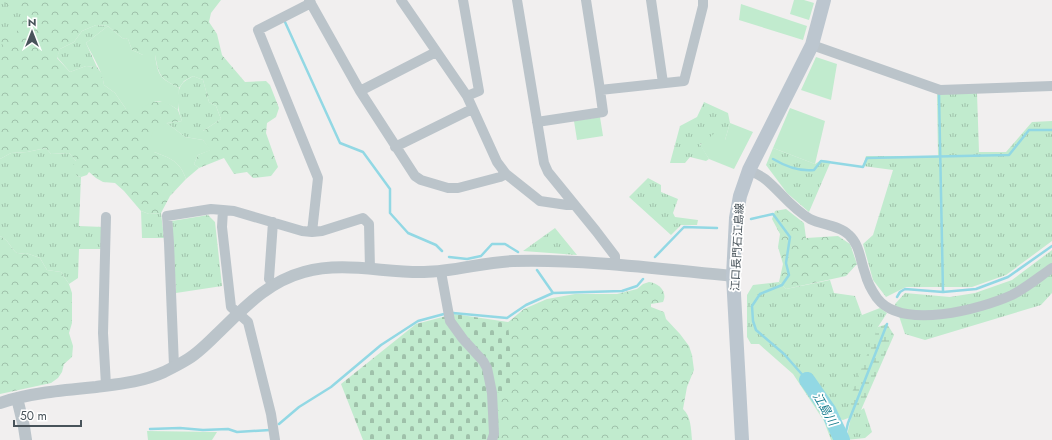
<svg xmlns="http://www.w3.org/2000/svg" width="1052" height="440" font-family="Jost,'Noto Sans JP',sans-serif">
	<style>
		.grass { fill: url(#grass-tufts) }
		.forest { fill: url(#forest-crowns) }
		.wetland { fill: url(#wetland-marsh) }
		.cemetery { fill: url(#cemetery-stones) }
		.green { fill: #c1ebce }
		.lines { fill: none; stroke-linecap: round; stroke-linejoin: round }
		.stream { stroke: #92d8e4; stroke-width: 2.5 }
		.river { stroke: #92d8e4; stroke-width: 16 }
		.minor { stroke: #bbc4ca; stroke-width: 10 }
		.tertiary { stroke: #bbc4ca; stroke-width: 12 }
		.secondary { stroke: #bcc6cf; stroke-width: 14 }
		.labels { text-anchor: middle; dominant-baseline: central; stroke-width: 3.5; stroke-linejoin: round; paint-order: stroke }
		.street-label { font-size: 11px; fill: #48535a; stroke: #fff }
		.water-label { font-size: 12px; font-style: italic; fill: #187d8e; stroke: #fff }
	</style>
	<defs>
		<pattern id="grass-tufts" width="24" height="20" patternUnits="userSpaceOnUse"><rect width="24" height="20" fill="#c1ebce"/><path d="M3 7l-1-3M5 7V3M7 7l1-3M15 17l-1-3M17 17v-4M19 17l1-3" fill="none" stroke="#9fc1aa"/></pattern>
		<pattern id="forest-crowns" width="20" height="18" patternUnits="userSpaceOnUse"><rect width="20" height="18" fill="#c1ebce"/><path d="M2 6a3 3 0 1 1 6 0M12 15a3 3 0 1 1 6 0" fill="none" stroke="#9fc1aa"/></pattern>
		<pattern id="wetland-marsh" width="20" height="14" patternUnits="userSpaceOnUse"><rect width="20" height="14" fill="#c1ebce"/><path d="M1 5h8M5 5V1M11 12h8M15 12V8" fill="none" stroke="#9fc1aa"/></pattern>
		<pattern id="cemetery-stones" width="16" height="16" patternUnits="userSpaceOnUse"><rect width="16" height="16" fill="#c1ebce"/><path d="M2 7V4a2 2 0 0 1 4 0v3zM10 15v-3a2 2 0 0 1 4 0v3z" fill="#9fc1aa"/></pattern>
	</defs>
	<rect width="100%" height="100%" fill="#f1efef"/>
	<path class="grass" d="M0,0H53L0,128Z
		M96,25L108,26L86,43L97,67L86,66L70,72L57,57L60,49L74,42L82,31Z
		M193,76L203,80L209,102L216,106L221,119L203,131V140L185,137L167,123L182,121C178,110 174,89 185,81C187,79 191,78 193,76Z
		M977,93L979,152H1006L1032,122L1052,121V241L1006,275L972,287H906L886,297L873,280L863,244L873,235L893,170L863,166L866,156H938L937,94Z
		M704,102L728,113L730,123L725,140L700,144L709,159L706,161L690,157L685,163H670L680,126L697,117Z
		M46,148L51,154L69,153L76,161L77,176L81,177L79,226L103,227V249H79L78,278L69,284L61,272L47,270L40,258L26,253L18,254C10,248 9,240 0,236V159L11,153L27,152Z
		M773,148L815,164L821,160L831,161L809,212L787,193L766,165Z
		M648,178L661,185V192L678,199L673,213L675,217L698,220L697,225H681L671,235L629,197Z
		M141,211L149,214L161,213L164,238H142Z
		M208,215L215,222L222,286L176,293L172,221Z
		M555,228L577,255L523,251Z
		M1052,250V293L1041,305L925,340L905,334L895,304L905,293L950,297L975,293L1012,280Z
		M830,280L834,293L855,296L862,315L880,308L887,313L878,327L861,410L864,408L872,432L865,438L846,440L851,417L843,420L829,416L836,440H831L824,421L793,374L759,344H751L747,337V295L753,285L779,282L786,289Z"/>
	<path class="forest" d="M0,0H221L211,13L209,22L217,34L222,55L245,82L266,81L270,85L279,108L276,117L267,123L266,133L278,167L271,176L253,178L247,172L234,174L224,158L199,168L194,164L198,155L210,150L203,140V131L221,119L216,106L209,102L203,80L193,76L184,81L179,88C160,78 159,76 155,55H143L132,50L128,39L122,38L108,26L96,25L82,31L74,42L60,49L57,58L70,72L86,66L97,67L102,74L104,85L115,93L126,109L151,102H166L178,110L182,121L167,123L154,152C170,158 180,161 186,179L170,196L161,213L149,214L141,211L124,191L115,183L103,182L96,178L89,172L87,175L81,177L77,176L73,166L76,161L69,153L51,154L46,148L27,152L11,153L0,159V52L5,51L1,41L3,35L6,33H13L22,28L21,20L28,17L20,7H10Z
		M786,209L804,223L806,238L838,236L850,244L857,264L846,276L786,289L779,282L783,264L778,247L780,234L772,219L775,211Z
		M0,236C9,240 10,248 18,254L26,253L40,258L47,270L61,272L69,284L72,293V323L69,333L73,346L72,357L64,364L62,372L58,378L51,383L0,394Z
		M649,282C659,283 668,292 663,302L651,304V307L664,312L666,319L680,334L689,346L692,355L694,370L687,387L683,409C691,416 691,429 692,440H465L494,383L507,323L524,309L547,299L575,294H617L637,289L643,284Z"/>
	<path class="wetland" d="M887,324L894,335L861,410H854L849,400L878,327Z"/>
	<path class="cemetery" d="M454,314L508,322L513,386L497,393L499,438L484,440H363L341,384L416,324Z"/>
	<path class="green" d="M794,0H804L814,3L809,20L790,14Z
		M741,4L807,26L803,40L739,20Z
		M108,26L122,38L128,39L132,50L143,55H155C158,76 160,78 179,88L178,110C157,96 152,101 133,114L126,109L115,93L104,85C102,70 93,57 86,43Z
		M816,57L837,64L831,100L801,90Z
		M790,108L825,121L815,164L773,148Z
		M600,117L603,136L577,140L574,121Z
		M167,123L185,137L203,140L211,150L198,155L194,164L199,168L186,179C180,161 170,158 154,152L149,142L153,132Z
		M730,123L753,132L734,169L709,159L700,145L715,133L725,140Z
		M147,431L217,432L212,440H148Z"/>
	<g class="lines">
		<path class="stream" d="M285,22L340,143L363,152L390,189V213L408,233L436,245L442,251
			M939,94L943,292
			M773,159C785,166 799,172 814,170L821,161L863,167L867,158L1009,155L1029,130H1052
			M751,219L773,214L790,237L786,263L789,275L782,285L760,294L752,306L753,321L756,330L784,354L807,380
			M449,257L467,259L481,256L492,244H505L518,252
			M655,257L684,227L717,228
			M537,270L553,293L622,291L637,286L643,279
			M897,297L900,292L905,289L943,292L976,289L1008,277L1052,246
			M453,313L507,318L526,305L553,293
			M279,424L299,407L331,387L381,345L418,321L444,314
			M150,429L180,428L203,430L228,429L237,432L270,430
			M844,440L848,423L887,324"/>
		<path class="river" d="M807,380L828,410L842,440"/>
		<path class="minor" d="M309,0L360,91L415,176L421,180L448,188H458L500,177L506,174
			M401,0L467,96L497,162L506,174L540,201L567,205H574
			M463,0L479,91L467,96
			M517,0L544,163L548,172L596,231L615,256V265
			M586,0L600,90
			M651,0L663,83
			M311,3L258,30L318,178L312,232L322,231L363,218L369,224L370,269
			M812,45L940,90L1052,86
			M360,91L436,52
			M537,122L603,112L600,90L684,81L703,6V0
			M395,147L472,109
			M749,170C754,173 760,175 765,179C781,192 790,207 810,219C822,225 839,225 849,235C860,245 860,260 865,273C867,281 872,291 877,298C902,331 981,309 1012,295C1026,288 1039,277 1052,268
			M223,210L234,211L302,231L312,232
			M106,217L103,333L106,385
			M273,222L269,279L273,284
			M441,272L450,321L463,339L483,361L487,368L492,393L494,434L492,440
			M174,366L169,243L167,216L211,209L223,210L222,227L231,307L248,322L271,414L275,440"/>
		<path class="tertiary" d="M17,398L24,427L26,440
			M0,403C30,393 64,390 96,387C119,384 142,382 164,372C172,368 180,364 188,359C198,353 208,343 217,334C244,308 267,282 304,272C344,261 384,273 424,272C454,272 483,262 513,261C586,259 660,269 733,276"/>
		<path class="secondary" d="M742,440L733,276L736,218L740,196L749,170L812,45L824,0"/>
	</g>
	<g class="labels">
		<g class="street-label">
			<text transform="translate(737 247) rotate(-87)">江口長門石江島線</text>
		</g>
		<g class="water-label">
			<text transform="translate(825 409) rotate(60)">江島川</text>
		</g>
	</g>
	<g transform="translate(32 32)" stroke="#ffffff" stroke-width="3" paint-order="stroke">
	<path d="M0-3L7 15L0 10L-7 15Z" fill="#48535a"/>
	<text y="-6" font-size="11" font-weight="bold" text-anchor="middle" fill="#48535a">N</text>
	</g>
	<path d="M14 420v6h67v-6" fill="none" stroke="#48535a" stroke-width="2"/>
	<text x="20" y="420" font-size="12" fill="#48535a" stroke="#ffffff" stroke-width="3" paint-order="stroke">50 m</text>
</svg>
